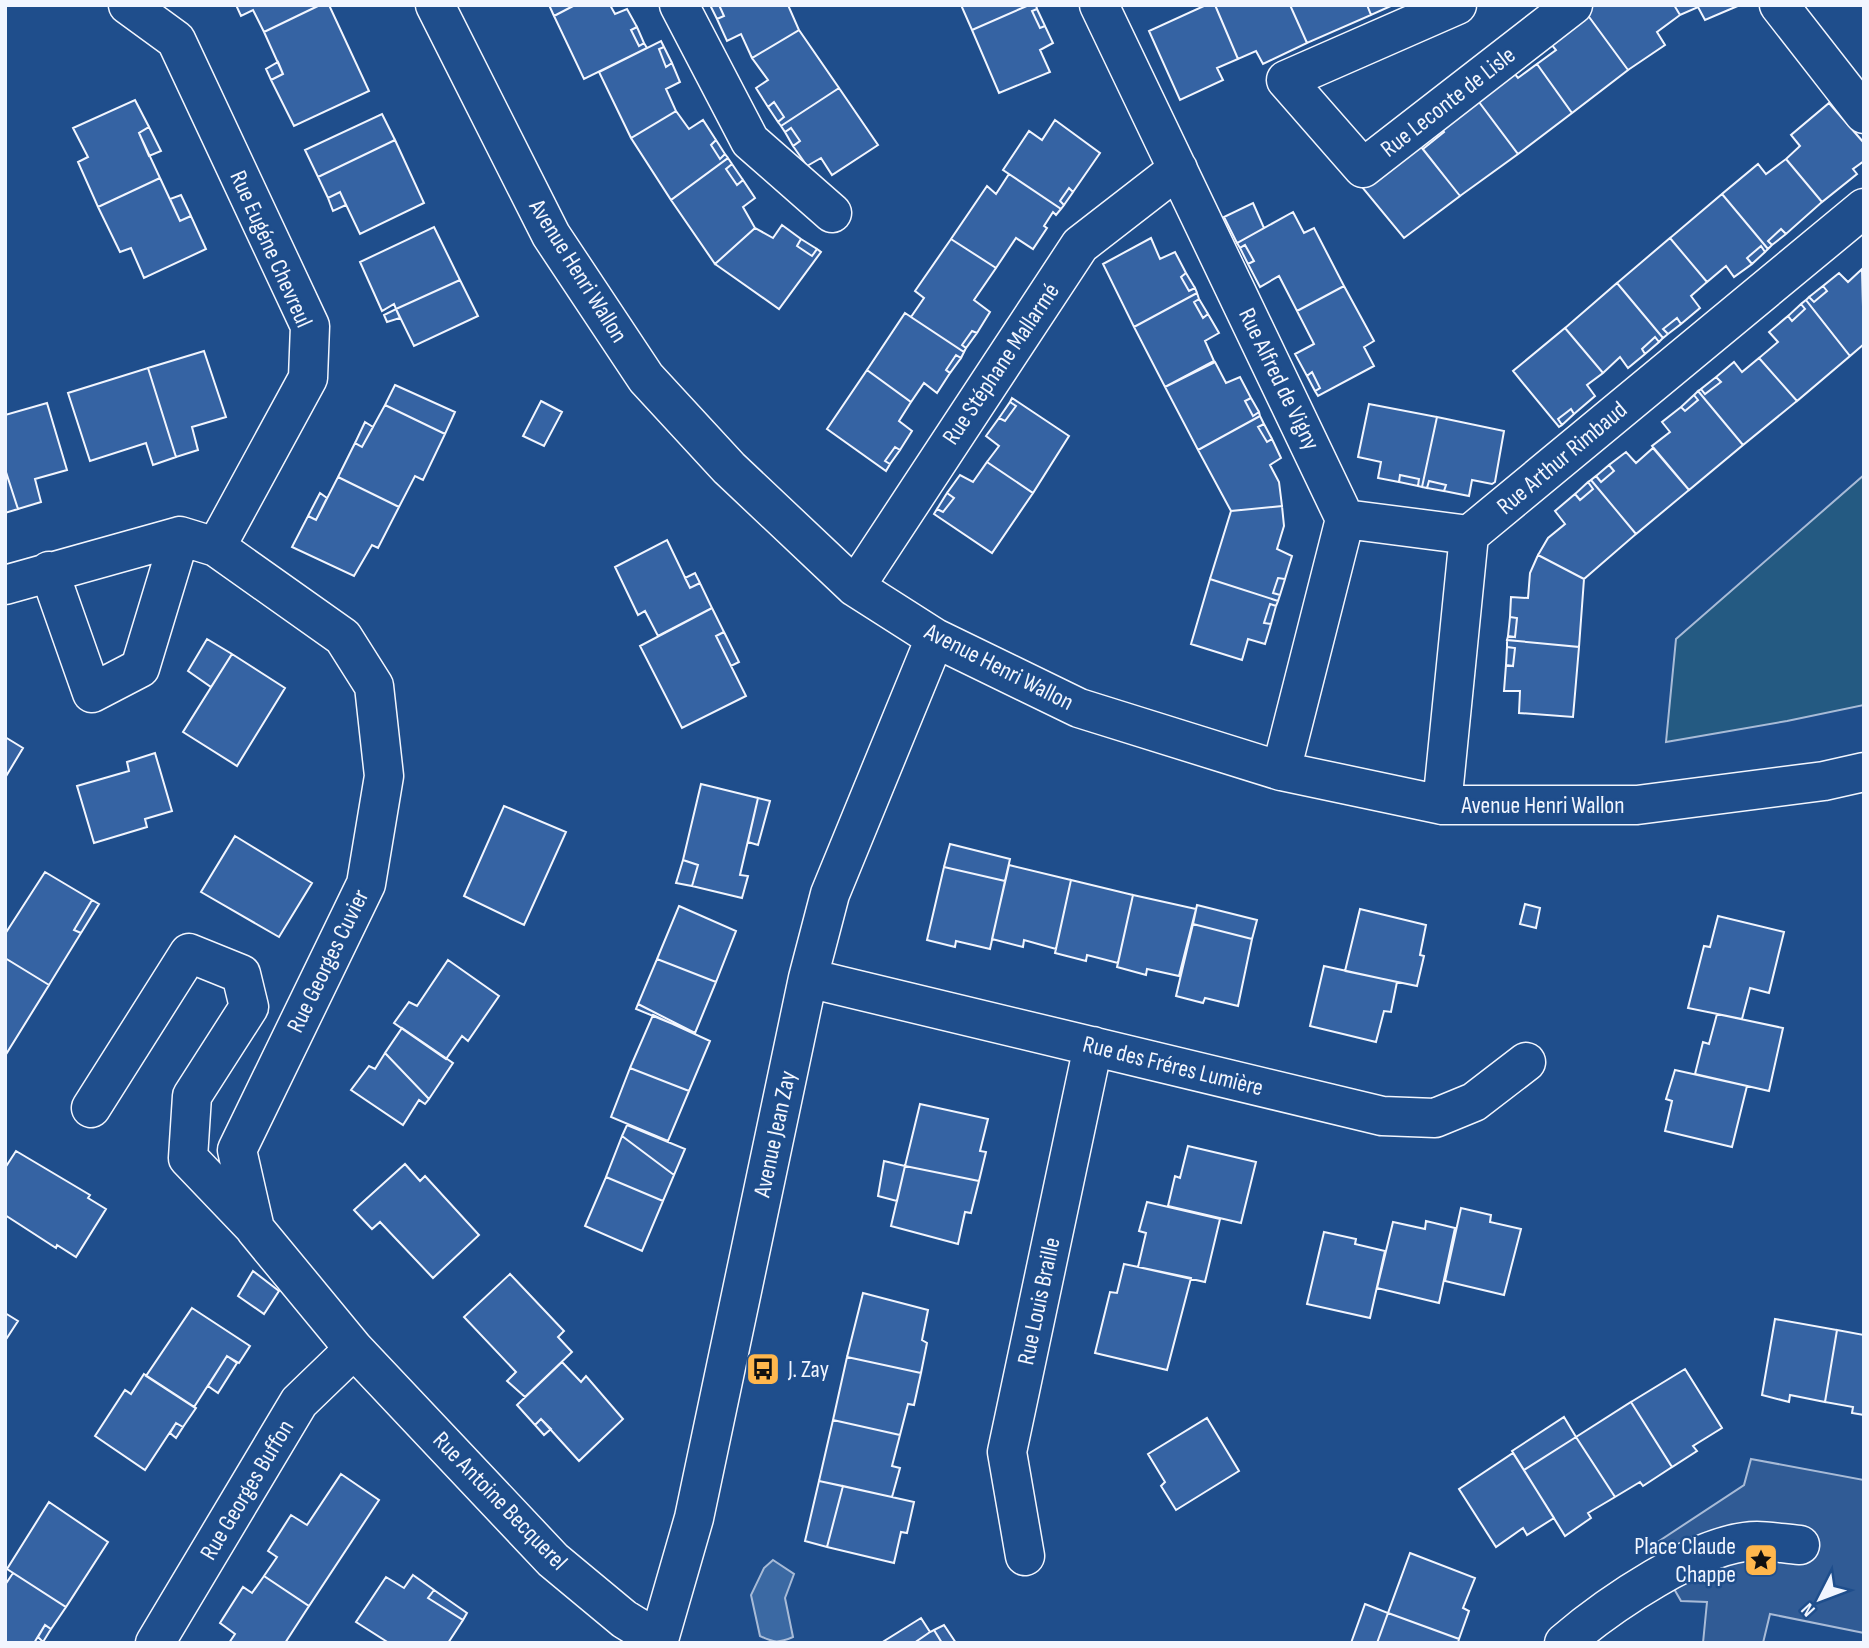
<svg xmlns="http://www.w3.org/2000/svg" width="1869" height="1648" font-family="'Sofia Sans Condensed',sans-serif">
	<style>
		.green { fill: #245a82; stroke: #a8bbd7; stroke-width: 2 }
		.parking { fill: #305b95; stroke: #a8bbd7; stroke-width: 2 }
		.water { fill: #3b69a3; stroke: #a8bbd7; stroke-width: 2 }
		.building { fill: #3563a3; stroke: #f2f6ff; stroke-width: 2 }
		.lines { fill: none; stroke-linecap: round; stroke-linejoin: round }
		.minor-casing { stroke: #f2f6ff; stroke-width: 41 }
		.minor { stroke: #1f4e8c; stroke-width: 38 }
		.labels { text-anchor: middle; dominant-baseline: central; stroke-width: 5; stroke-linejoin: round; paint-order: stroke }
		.street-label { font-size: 24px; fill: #f2f6ff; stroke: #1f4e8c }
		.poi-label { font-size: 24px; fill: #f2f6ff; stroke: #1f4e8c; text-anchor: start }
	</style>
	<rect width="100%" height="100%" fill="#1f4e8c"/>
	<path class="green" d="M1864,475V705L1787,721L1666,742L1676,639Z"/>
	<path class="parking" d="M1751,1459L1864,1480V1633L1770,1614L1763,1643H1703L1707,1602L1681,1601L1650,1547L1744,1485Z"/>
	<path class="water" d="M773,1560L794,1574L785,1598L793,1637C779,1643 774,1643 760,1636L751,1595L764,1568Z"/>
	<path class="building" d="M236,5H320L264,32L253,10L241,16Z
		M320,5H329L369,91L294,126L271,80L283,74L264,32Z
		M549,5H575L554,16Z
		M575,5H610L615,14L627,9L637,27L631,30L639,46L644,43L647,48L584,79L554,16Z
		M710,5H719L724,16L717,19Z
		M719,5H788L799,30L752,58L741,34L727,41L717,19L724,16Z
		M961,5H1029L972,30Z
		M1029,5H1036L1037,9L1032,11L1040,28L1045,26L1053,43L1040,50L1050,72L999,93L972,30Z
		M1206,5H1215L1238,59L1217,68L1223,80L1180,100L1149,31Z
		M1215,5H1290L1307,43L1263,64L1256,51L1238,59Z
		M1290,5H1367L1371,15L1307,43Z
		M1367,5H1393L1371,15Z
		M1591,5H1674L1680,15L1657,32L1665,45L1628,70L1584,10Z
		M1674,5H1740L1705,20L1698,7L1680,15Z
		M1037,9L1045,26L1040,28L1032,11Z
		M1584,10L1628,70L1572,113L1537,64L1556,50L1546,38Z
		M637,27L644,43L639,46L631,30Z
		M799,30L839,88L781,126L778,122L784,117L774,102L768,107L756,88L768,80L752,58Z
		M661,41L664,47L659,49L666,67L672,63L680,82L666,89L676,111L631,138L599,72Z
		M664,47L672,63L666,67L659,49Z
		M278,62L283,74L271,80L266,69Z
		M1537,64L1572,113L1518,154L1473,94L1509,67L1518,78Z
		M839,88L878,145L832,175L821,158L807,166L793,146L800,141L791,128L785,132L781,126Z
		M1473,94L1518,154L1460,196L1423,149L1444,132L1436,120Z
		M135,100L149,127L139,133L160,178L98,207L78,162L88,157L73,128Z
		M774,102L784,117L778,122L768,107Z
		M1829,103L1864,143V161L1853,169L1857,174L1822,202L1786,159L1800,146L1791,135Z
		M676,111L689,129L703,120L716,140L711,145L720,159L725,154L728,158L671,200L631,138Z
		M382,114L395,140L318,177L305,150Z
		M1055,120L1100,153L1073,192L1069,188L1060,201L1064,205L1061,209L1003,170L1029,131L1042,140Z
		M149,127L161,151L149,156L139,133Z
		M791,128L800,141L793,146L785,132Z
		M1413,137L1460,196L1404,238L1357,181Z
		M395,140L424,203L360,234L340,192L328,198L318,177Z
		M716,140L725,154L720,159L711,145Z
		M728,158L732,164L726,169L737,185L743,180L755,198L743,207L755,228L715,264L671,200Z
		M1786,159L1822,202L1786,234L1781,229L1768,241L1772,245L1768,249L1722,194L1758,164L1766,174Z
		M732,164L743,180L737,185L726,169Z
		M1009,174L1061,209L1056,215L1053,212L1044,226L1047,228L1033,249L1016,238L996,268L951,239L987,186L996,194Z
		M160,178L180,221L191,216L206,249L144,278L131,248L120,252L98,207Z
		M1069,188L1073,192L1064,205L1060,201Z
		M340,192L346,205L333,211L328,198Z
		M1722,194L1768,249L1765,252L1761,246L1747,258L1752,264L1734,277L1726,266L1707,282L1670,238Z
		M181,195L191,216L180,221L170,199Z
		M1253,203L1264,228L1237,243L1224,217Z
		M1293,212L1304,233L1314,228L1344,286L1297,311L1279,276L1260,287L1248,264L1254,261L1245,245L1240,248L1237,243Z
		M782,225L801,239L797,246L812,256L817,249L821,252L779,309L715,264L755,228L773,238Z
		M434,227L460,280L396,309L394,304L382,311L360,262Z
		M1781,229L1786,234L1772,245L1768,241Z
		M1151,238L1160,259L1175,252L1186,273L1181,277L1189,291L1195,288L1197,293L1134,327L1103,264Z
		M1670,238L1707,282L1691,296L1700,308L1681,324L1677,318L1663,329L1668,334L1663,338L1617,283Z
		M801,239L817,249L812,256L797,246Z
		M951,239L996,268L974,300L990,312L977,333L972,331L962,345L966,348L964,352L911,317L924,298L915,291Z
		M1245,245L1254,261L1248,264L1240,248Z
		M1761,246L1765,252L1752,264L1747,258Z
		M1862,269L1864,344L1850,356L1806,300L1809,297L1814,302L1827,291L1823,286L1839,273L1848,282Z
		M1186,273L1195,288L1189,291L1181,277Z
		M460,280L478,316L414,346L396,309Z
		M1617,283L1663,338L1659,342L1655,337L1642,349L1645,354L1628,368L1620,357L1603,373L1565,328Z
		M1344,286L1374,341L1364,347L1374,366L1318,396L1315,391L1320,388L1312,372L1307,376L1295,354L1314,344L1297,311Z
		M1823,286L1827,291L1814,302L1809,297Z
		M1197,293L1199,299L1194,302L1203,318L1208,314L1219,333L1205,341L1214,361L1165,387L1134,327Z
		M1199,299L1208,314L1203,318L1194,302Z
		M1806,300L1850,356L1797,401L1759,358L1778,342L1769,332L1788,316L1792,321L1805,309L1801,304Z
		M1801,304L1805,309L1792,321L1788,316Z
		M396,309L400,318L387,322L384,315Z
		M905,313L964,352L961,358L956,355L946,370L950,373L937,393L924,383L911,402L867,370Z
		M1677,318L1681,324L1668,334L1663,329Z
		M1565,328L1603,373L1587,385L1595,396L1574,414L1571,409L1558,419L1562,425L1559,427L1513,371Z
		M972,331L977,333L966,348L962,345Z
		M1655,337L1659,342L1645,354L1642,349Z
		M204,351L226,417L192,427L198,450L176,457L148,368Z
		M956,355L961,358L950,373L946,370Z
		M1759,358L1797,401L1743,445L1698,391L1701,389L1705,394L1721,382L1716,377L1734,362L1742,372Z
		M1215,362L1226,383L1240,377L1251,398L1245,401L1253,416L1259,412L1260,416L1198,450L1165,387Z
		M148,368L176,457L153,465L146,443L90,461L68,393Z
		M867,370L911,402L899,421L912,431L900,450L895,447L885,461L890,464L886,471L827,429Z
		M1312,372L1320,388L1315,391L1307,376Z
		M1716,377L1721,382L1705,394L1701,389Z
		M395,385L455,412L445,434L385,405Z
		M1698,391L1743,445L1689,490L1652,446L1670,432L1662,422L1681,407L1685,411L1698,400L1694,395Z
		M1694,395L1698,400L1685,411L1681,407Z
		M1012,398L1069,436L1033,493L987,462L999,446L986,436L999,418L1005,421L1016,406L1010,402Z
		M1251,398L1259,412L1253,416L1245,401Z
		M541,401L562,412L544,446L523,436Z
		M1010,402L1016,406L1005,421L999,418Z
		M47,403L67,470L35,479L41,502L18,509L5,469V415Z
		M1369,404L1437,417L1422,487L1418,486L1419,479L1400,475L1399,482L1378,478L1381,462L1358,457Z
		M385,405L445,434L423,480L415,476L399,507L338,477L355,443L362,447Z
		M1571,409L1574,414L1562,425L1558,419Z
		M1260,416L1264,424L1258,427L1267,442L1272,439L1281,458L1270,465L1279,482L1282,506L1231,511L1198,450Z
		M1437,417L1504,431L1495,482L1492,484L1472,480L1469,496L1444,491L1446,485L1429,481L1427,488L1422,487Z
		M365,422L373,427L362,447L355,443Z
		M1264,424L1272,439L1267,442L1258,427Z
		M895,447L900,450L890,464L885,461Z
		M1653,448L1689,490L1636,534L1591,480L1596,476L1601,482L1614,471L1609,465L1626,452L1636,463Z
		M987,462L1033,493L992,553L934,514L937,509L943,512L954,498L947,493L960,475L973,482Z
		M1609,465L1614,471L1601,482L1596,476Z
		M5,469L18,509L5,513Z
		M1400,475L1419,479L1418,486L1399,482Z
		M338,477L399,507L378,548L372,545L354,576L292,547L308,516L316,520Z
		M1591,480L1636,534L1584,579L1538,555L1548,538L1565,524L1555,511L1575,494L1580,500L1593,489L1588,482Z
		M1429,481L1446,485L1444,491L1427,488Z
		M1588,482L1593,489L1580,500L1575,494Z
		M320,493L327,498L316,520L308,516Z
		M947,493L954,498L943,512L937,509Z
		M1282,506L1284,526L1277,549L1292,556L1285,579L1278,578L1273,593L1280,595L1278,601L1210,579L1231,511Z
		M667,540L690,588L700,583L712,608L658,636L645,611L638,615L615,567Z
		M1538,555L1584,579L1579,647L1507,640L1508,636L1515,637L1517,618L1510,617L1511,597L1528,598L1530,573Z
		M695,573L700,583L690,588L685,578Z
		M1278,578L1285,579L1280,595L1273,593Z
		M1210,579L1278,601L1276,606L1270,604L1264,623L1271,624L1265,644L1248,639L1242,660L1191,644Z
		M1270,604L1276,606L1271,624L1264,623Z
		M712,608L724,632L716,636L746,696L682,728L640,646Z
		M1510,617L1517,618L1515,637L1508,636Z
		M724,632L739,662L731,666L716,636Z
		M207,639L232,654L211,687L188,671Z
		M1507,640L1579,647L1573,717L1519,713L1520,691H1504L1506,665L1513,666L1515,648L1507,647Z
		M1507,647L1515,648L1513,666L1506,665Z
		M232,654L285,688L237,766L183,732Z
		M5,737L23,748L5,778Z
		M155,753L172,811L145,819L147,827L94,843L77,786L129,771L127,762Z
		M701,784L758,798L740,875L748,876L742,898L692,886L698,865L683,860Z
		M758,798L770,801L758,845L748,842Z
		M504,806L566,832L524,925L464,896Z
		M235,836L312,883L279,937L201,892Z
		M950,844L1010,859L1005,881L944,867Z
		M683,860L698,865L692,886L676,883Z
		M1009,865L1071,880L1056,949L1024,940L1023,947L992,939Z
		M944,867L1005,881L990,949L956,941L955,947L927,940Z
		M45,872L92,900L74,930L81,933L49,985L5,958V934Z
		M1071,880L1133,895L1118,963L1087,955L1086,961L1055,953Z
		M1133,895L1196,909L1179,976L1147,969L1146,975L1117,967Z
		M92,900L99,904L81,933L74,930Z
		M1525,904L1540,908L1536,928L1520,924Z
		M1197,905L1257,920L1252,939L1193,924Z
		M679,906L736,931L716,982L657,959Z
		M1360,909L1426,925L1420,955L1424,956L1417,986L1345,971Z
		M1718,916L1784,932L1769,993L1750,988L1742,1019L1688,1008L1704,946L1710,947Z
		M1193,924L1252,939L1238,1006L1205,998L1203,1003L1176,996Z
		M5,958L49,985L5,1056Z
		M657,959L716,982L695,1033L638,1004Z
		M448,960L499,996L468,1041L462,1036L446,1059L394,1023L409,1002L417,1006Z
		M1324,966L1397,982L1391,1012L1384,1011L1376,1042L1310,1026Z
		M638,1004L695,1033L636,1009Z
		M1717,1014L1783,1028L1769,1091L1695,1074L1703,1042L1709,1044Z
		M653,1015L710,1041L689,1091L630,1068Z
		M402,1028L453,1063L429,1099L385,1053Z
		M385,1053L429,1099L425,1104L419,1100L403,1125L351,1090L369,1066L375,1069Z
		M630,1068L689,1091L668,1141L611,1117Z
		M1675,1070L1747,1086L1732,1147L1665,1131L1672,1101L1666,1099Z
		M920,1104L988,1119L980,1151L986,1152L979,1181L905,1166Z
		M627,1125L685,1149L674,1175L622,1136Z
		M622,1136L674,1175L663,1201L606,1177Z
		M1188,1146L1256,1162L1241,1223L1168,1206L1175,1176L1180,1178Z
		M16,1151L90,1195L88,1198L106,1209L76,1257L57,1245L56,1248L5,1215V1168Z
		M884,1161L905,1166L897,1201L878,1196Z
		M405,1164L420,1181L425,1176L479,1235L433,1278L380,1222L372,1229L354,1210Z
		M905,1166L979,1181L971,1213L965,1212L958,1244L891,1226Z
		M606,1177L663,1201L642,1251L585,1226Z
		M1147,1202L1220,1219L1205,1282L1138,1267L1146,1233L1139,1231Z
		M1461,1208L1491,1215L1490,1222L1521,1229L1504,1295L1445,1281Z
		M1426,1221L1455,1228L1439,1303L1377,1288L1393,1222L1425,1229Z
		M1324,1232L1356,1239L1355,1244L1385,1251L1370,1318L1307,1304Z
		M1124,1264L1191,1278L1167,1370L1095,1353L1110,1292L1117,1293Z
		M253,1271L279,1291L264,1314L238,1296Z
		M510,1274L564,1331L558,1337L572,1352L525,1397L507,1381L516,1372L464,1317Z
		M863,1293L928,1310L922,1340L927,1343L921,1373L847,1357Z
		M192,1308L250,1346L239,1363L227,1356L194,1407L146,1376Z
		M5,1313L18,1321L5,1341Z
		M1775,1319L1837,1330L1825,1402L1790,1395L1789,1402L1762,1395Z
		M1837,1330L1864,1335V1415L1852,1413L1853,1407L1825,1402Z
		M227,1356L237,1363L218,1393L208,1386Z
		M847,1357L921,1373L914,1405L908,1404L900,1435L833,1420Z
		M562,1362L581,1382L586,1376L623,1419L579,1461L541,1419L535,1425L517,1405Z
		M1685,1369L1722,1428L1693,1446L1697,1451L1672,1467L1631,1402Z
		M144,1374L196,1408L183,1427L176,1423L145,1470L95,1436L125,1390L131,1394Z
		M1631,1402L1672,1467L1643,1486L1640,1482L1615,1497L1576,1437Z
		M1564,1417L1576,1437L1524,1470L1512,1451Z
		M1207,1418L1239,1471L1176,1510L1161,1486L1165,1482L1148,1454Z
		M541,1419L551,1429L544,1435L535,1425Z
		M833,1420L900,1435L892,1466L900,1468L892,1497L819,1481Z
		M176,1423L183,1427L176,1438L170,1433Z
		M1576,1437L1615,1497L1588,1513L1591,1518L1565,1536L1524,1470Z
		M1513,1453L1554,1518L1527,1535L1523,1528L1496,1547L1459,1489Z
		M341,1474L379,1500L309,1606L264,1576L277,1557L268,1551L291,1515L307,1525Z
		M819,1481L843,1486L827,1547L805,1541Z
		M843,1486L914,1502L907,1533L901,1532L894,1563L827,1547Z
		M49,1502L108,1542L66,1607L7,1569Z
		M1410,1553L1475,1578L1463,1608L1469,1611L1459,1639L1388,1613Z
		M13,1573L66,1607L51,1629L45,1625L34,1643H5V1585Z
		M413,1575L434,1590L428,1598L463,1620L448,1643H389L356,1622L386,1577L404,1588Z
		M264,1576L309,1606L285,1643H229L235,1634L220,1623L243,1587L252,1593Z
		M434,1590L467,1613L463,1620L428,1598Z
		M1365,1604L1388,1613L1377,1643H1351Z
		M1388,1613L1459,1639L1458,1643H1377Z
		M921,1618L930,1632L914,1643H881Z
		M45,1625L51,1629L43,1642L38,1637Z
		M944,1625L956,1643H942L934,1630Z
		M934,1630L942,1643H914L930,1632Z"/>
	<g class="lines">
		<g class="minor-casing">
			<path id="minor" d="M128,5L176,40L310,326L308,378L216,547
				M435,5L551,235L646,378L729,468L855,587L935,638L1079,708L1281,771L1442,805H1637L1824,781L1864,772
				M679,5L750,141L832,213
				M1099,5L1345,519L1281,771
				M1457,5L1286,80L1363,168L1573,5
				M1779,5L1864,114
				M1345,519L1469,535
				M49,571L92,693L140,668L180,536
				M5,585L180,536L216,547L343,637L374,686L384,776L366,884L237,1150L255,1229L354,1349L553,1560L624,1619L658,1640
				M855,587L1080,245L1178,169
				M1442,805L1469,535L1864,208
				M808,978L1382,1116L1435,1118L1474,1102L1526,1062
				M91,1108L189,953L241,974L249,1007L192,1096L188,1158L254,1227
				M1025,1556L1007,1452L1093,1046
				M155,1643L299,1402L354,1349
				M658,1643L694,1518L808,978L830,894L935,638
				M1564,1643C1606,1607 1700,1541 1757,1541C1771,1541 1786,1544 1800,1545"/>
		</g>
		<use href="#minor" class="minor"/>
	</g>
	<defs>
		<g id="bus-square" transform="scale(1.75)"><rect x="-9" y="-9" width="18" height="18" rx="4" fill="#ffb74d" stroke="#1f4e8c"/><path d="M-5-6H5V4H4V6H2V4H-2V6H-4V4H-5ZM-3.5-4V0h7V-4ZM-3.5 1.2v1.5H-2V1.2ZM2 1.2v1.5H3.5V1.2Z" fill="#111"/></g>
		<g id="sight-square" transform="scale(1.75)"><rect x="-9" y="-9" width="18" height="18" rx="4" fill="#ffb74d" stroke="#1f4e8c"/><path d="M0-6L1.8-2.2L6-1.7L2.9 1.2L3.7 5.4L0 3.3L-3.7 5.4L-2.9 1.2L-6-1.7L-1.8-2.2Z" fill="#111"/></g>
	</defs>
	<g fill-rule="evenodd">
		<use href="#bus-square" x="763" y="1369"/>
		<use href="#sight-square" x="1761" y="1560"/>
	</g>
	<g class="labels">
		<g class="street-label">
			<text transform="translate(1448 102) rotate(-38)">Rue Leconte de Lisle</text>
			<text transform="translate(271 249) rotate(66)">Rue Eugéne Chevreul</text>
			<text transform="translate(578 271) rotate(58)">Avenue Henri Wallon</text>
			<text transform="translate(1001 364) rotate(-56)">Rue Stéphane Mallarmé</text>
			<text transform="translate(1279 379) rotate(64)">Rue Alfred de Vigny</text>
			<text transform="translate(1562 458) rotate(-40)">Rue Arthur Rimbaud</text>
			<text transform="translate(999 667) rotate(27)">Avenue Henri Wallon</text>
			<text x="1543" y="805">Avenue Henri Wallon</text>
			<text transform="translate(328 961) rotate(-64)">Rue Georges Cuvier</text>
			<text transform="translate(1173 1066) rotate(14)">Rue des Fréres Lumière</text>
			<text transform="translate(775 1134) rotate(-78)">Avenue Jean Zay</text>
			<text transform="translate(1039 1301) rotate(-78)">Rue Louis Braille</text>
			<text transform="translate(247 1490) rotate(-59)">Rue Georges Buffon</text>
			<text transform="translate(500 1501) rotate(46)">Rue Antoine Becquerel</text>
		</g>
		<g class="poi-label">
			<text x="788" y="1369">J. Zay</text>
			<text x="1736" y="1546" text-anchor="end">Place Claude<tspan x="1736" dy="28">Chappe</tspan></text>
		</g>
	</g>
	<rect width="1869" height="1648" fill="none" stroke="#f2f6ff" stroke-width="14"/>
	<g transform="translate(1820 1599) rotate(228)" stroke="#1f4e8c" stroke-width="5" paint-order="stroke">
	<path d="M0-5L12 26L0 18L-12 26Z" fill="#f2f6ff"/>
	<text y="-10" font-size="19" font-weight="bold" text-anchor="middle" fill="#f2f6ff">N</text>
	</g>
</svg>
